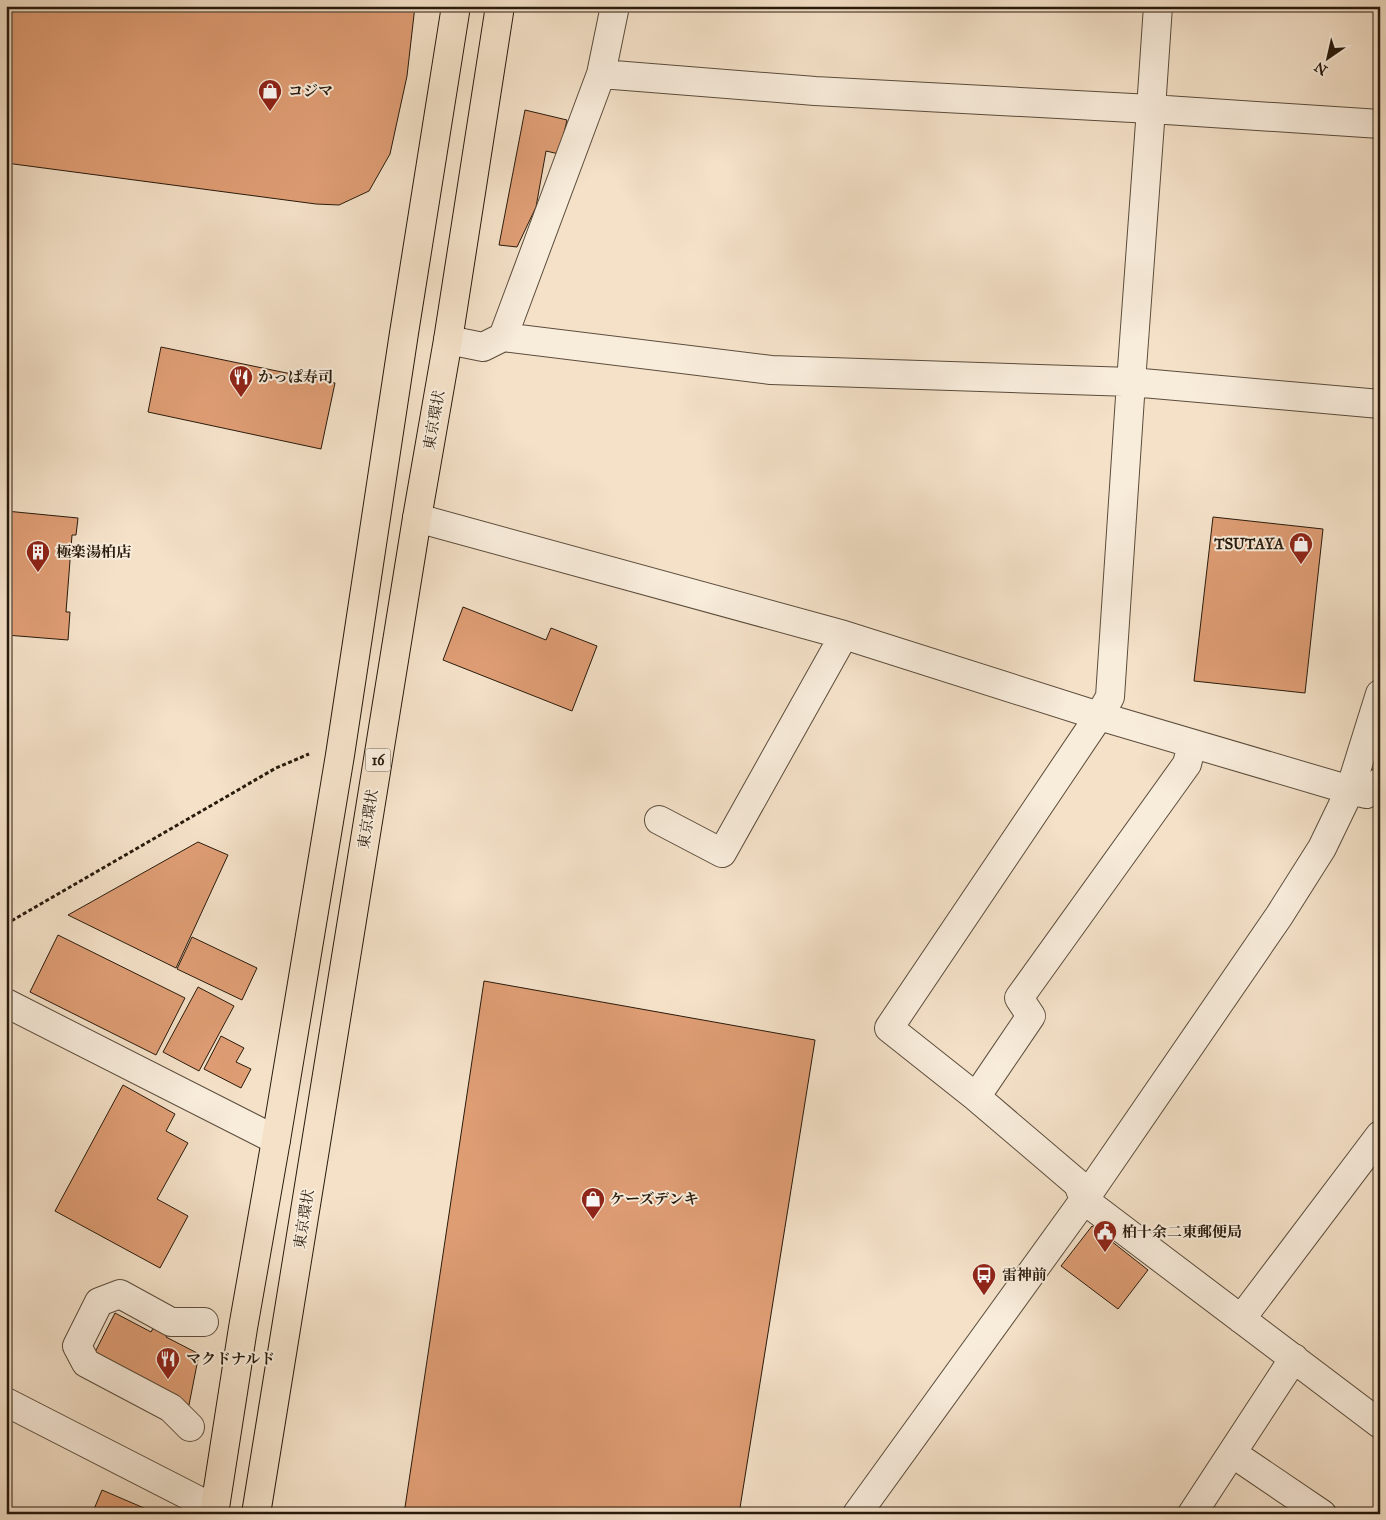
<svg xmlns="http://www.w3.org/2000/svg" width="1386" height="1520" font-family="'IM FELL Great Primer','Noto Serif JP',serif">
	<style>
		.building { fill: #df9d74; stroke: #281a0c }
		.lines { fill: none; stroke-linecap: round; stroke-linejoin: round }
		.minor-casing { stroke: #5b4c3b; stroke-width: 30 }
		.highway-casing { stroke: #281a0c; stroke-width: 30 }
		.path { stroke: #281a0c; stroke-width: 3; stroke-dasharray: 4 2.5; stroke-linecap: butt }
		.minor { stroke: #f8ecdb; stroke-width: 28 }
		.highway { stroke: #f4e1c8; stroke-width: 28 }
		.labels { text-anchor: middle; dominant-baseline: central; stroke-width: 4; stroke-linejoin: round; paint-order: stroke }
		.shield { fill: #f8ecdb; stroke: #66594a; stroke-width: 1 }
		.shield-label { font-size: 14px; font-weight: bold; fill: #281a0c }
		.poi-label { font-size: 15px; font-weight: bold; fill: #281a0c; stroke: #f8ecdb; text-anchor: start }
		.street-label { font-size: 15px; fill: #281a0c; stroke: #f8ecdb }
	</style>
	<rect width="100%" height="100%" fill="#f4e1c8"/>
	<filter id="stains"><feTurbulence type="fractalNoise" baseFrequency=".004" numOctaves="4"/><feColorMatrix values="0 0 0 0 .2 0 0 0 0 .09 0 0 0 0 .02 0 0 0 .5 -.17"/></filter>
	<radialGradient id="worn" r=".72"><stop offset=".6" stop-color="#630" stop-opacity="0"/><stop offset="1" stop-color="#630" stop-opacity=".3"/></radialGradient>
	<path class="building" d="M6,6H415L407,76L390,154L369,191L339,205L316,204L6,163Z
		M525,110L567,120L559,154L546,151L536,207L517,247L499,245Z
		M161,347L335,383L321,449L148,412Z
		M6,511L78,518L76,535H72L66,612H70L68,640L6,635Z
		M1213,517L1323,529L1305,693L1194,681Z
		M463,607L546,640L551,628L597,646L572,711L443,660Z
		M198,842L228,855L176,968L68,915Z
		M58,935L185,998L156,1055L30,992Z
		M192,937L257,968L242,1000L177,969Z
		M484,981L815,1040L739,1514H404Z
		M198,987L234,1006L199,1071L163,1052Z
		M221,1036L244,1048L236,1062L251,1069L241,1088L204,1069Z
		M123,1085L175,1114L166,1131L188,1143L157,1199L188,1216L160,1268L55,1211Z
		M1092,1226L1148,1270L1118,1309L1061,1266Z
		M115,1313L151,1332L157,1321L171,1327L166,1337L199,1354L189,1405L93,1356Z
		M102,1490L158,1514H92Z"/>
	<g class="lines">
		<g class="minor-casing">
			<path id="minor" d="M601,74L815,91L1151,109L1158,6
				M503,337L601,74L615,6
				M448,340L483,347L503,337L771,370L1131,382L1151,109L1380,124
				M1380,404L1131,382L1110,697L1099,716L889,1028L976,1097L1078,1184L1084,1200L1380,1424
				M417,518L844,635L1099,716L1350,790L1366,794L1380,782
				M659,820L722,853L844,635
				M6,1003L276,1140
				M976,1097L1031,1016L1019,998L1187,764L1192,744
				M1241,1319L1380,1135
				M6,1402L215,1509
				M190,1427L171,1408L86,1363L77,1346L99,1302L120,1294L171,1322H204
				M1232,1453L1322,1514
				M857,1514L1084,1200L1279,916L1322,848L1350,790L1380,694
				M1192,1514L1294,1358"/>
		</g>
		<g class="highway-casing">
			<path id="highway" d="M214,1514L243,1328L276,1140L340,755L404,333L456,6
				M256,1514L417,518L448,340L500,6"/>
		</g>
		<path class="path" d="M6,924L276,768L309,754"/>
		<use href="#minor" class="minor"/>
		<use href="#highway" class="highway"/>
	</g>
	<defs>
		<g id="shop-pin" transform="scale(1.25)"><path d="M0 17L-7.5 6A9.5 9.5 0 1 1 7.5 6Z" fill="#8f2418" stroke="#f8ecdb"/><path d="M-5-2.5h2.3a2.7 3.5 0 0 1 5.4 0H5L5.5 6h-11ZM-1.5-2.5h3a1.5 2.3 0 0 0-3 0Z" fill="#fff"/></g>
		<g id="restaurant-pin" transform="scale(1.25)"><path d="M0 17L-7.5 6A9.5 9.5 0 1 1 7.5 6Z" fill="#8f2418" stroke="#f8ecdb"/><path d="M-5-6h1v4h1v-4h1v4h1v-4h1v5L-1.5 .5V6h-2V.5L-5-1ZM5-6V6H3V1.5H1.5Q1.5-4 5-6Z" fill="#fff"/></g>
		<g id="building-pin" transform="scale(1.25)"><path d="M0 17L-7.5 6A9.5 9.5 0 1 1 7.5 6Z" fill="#8f2418" stroke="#f8ecdb"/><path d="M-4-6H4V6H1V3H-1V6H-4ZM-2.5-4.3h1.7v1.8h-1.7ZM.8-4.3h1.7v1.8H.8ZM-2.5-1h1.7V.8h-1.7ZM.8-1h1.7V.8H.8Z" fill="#fff"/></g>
		<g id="civic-pin" transform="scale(1.25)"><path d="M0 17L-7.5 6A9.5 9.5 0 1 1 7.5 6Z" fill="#8f2418" stroke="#f8ecdb"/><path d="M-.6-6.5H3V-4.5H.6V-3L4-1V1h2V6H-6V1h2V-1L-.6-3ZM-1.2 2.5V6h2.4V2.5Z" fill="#fff"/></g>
		<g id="bus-pin" transform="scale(1.25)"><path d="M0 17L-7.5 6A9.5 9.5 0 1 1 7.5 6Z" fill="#8f2418" stroke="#f8ecdb"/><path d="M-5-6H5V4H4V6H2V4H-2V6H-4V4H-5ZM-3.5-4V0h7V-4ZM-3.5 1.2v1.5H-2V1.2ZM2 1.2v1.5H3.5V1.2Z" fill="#fff"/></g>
	</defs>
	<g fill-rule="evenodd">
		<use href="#shop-pin" x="270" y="91"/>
		<use href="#restaurant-pin" x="241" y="377"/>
		<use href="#shop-pin" x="1301" y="544"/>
		<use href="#building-pin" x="38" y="552"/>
		<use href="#shop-pin" x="593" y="1199"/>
		<use href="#civic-pin" x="1105" y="1232"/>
		<use href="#bus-pin" x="984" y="1275"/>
		<use href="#restaurant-pin" x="168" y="1359"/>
	</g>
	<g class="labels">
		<rect class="shield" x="365.5" y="748.5" width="25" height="23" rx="4"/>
		<g class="shield-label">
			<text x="378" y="760">16</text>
		</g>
		<g class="poi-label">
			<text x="288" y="91">コジマ</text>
			<text x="258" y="377">かっぱ寿司</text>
			<text x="1284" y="544" text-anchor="end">TSUTAYA</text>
			<text x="56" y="552">極楽湯柏店</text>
			<text x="610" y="1199">ケーズデンキ</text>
			<text x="1122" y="1232">柏十余二東郵便局</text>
			<text x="1002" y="1275">雷神前</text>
			<text x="186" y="1359">マクドナルド</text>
		</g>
		<g class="street-label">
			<text transform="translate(434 420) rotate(-80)">東京環状</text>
			<text transform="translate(368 819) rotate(-81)">東京環状</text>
			<text transform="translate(304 1219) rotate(-81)">東京環状</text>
		</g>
	</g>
	<rect width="1386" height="1520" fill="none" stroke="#f4e1c8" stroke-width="25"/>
	<rect x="8" y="8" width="1371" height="1505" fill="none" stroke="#281a0c" stroke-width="2.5"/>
	<rect x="12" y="12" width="1361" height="1495" fill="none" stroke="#281a0c"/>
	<g transform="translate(1328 58) rotate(214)" stroke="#f8ecdb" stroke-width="4" paint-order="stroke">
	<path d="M0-4L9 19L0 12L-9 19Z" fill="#281a0c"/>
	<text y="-8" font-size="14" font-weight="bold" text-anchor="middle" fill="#281a0c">N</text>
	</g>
	<rect width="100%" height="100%" filter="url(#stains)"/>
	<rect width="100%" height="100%" fill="url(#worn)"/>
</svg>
